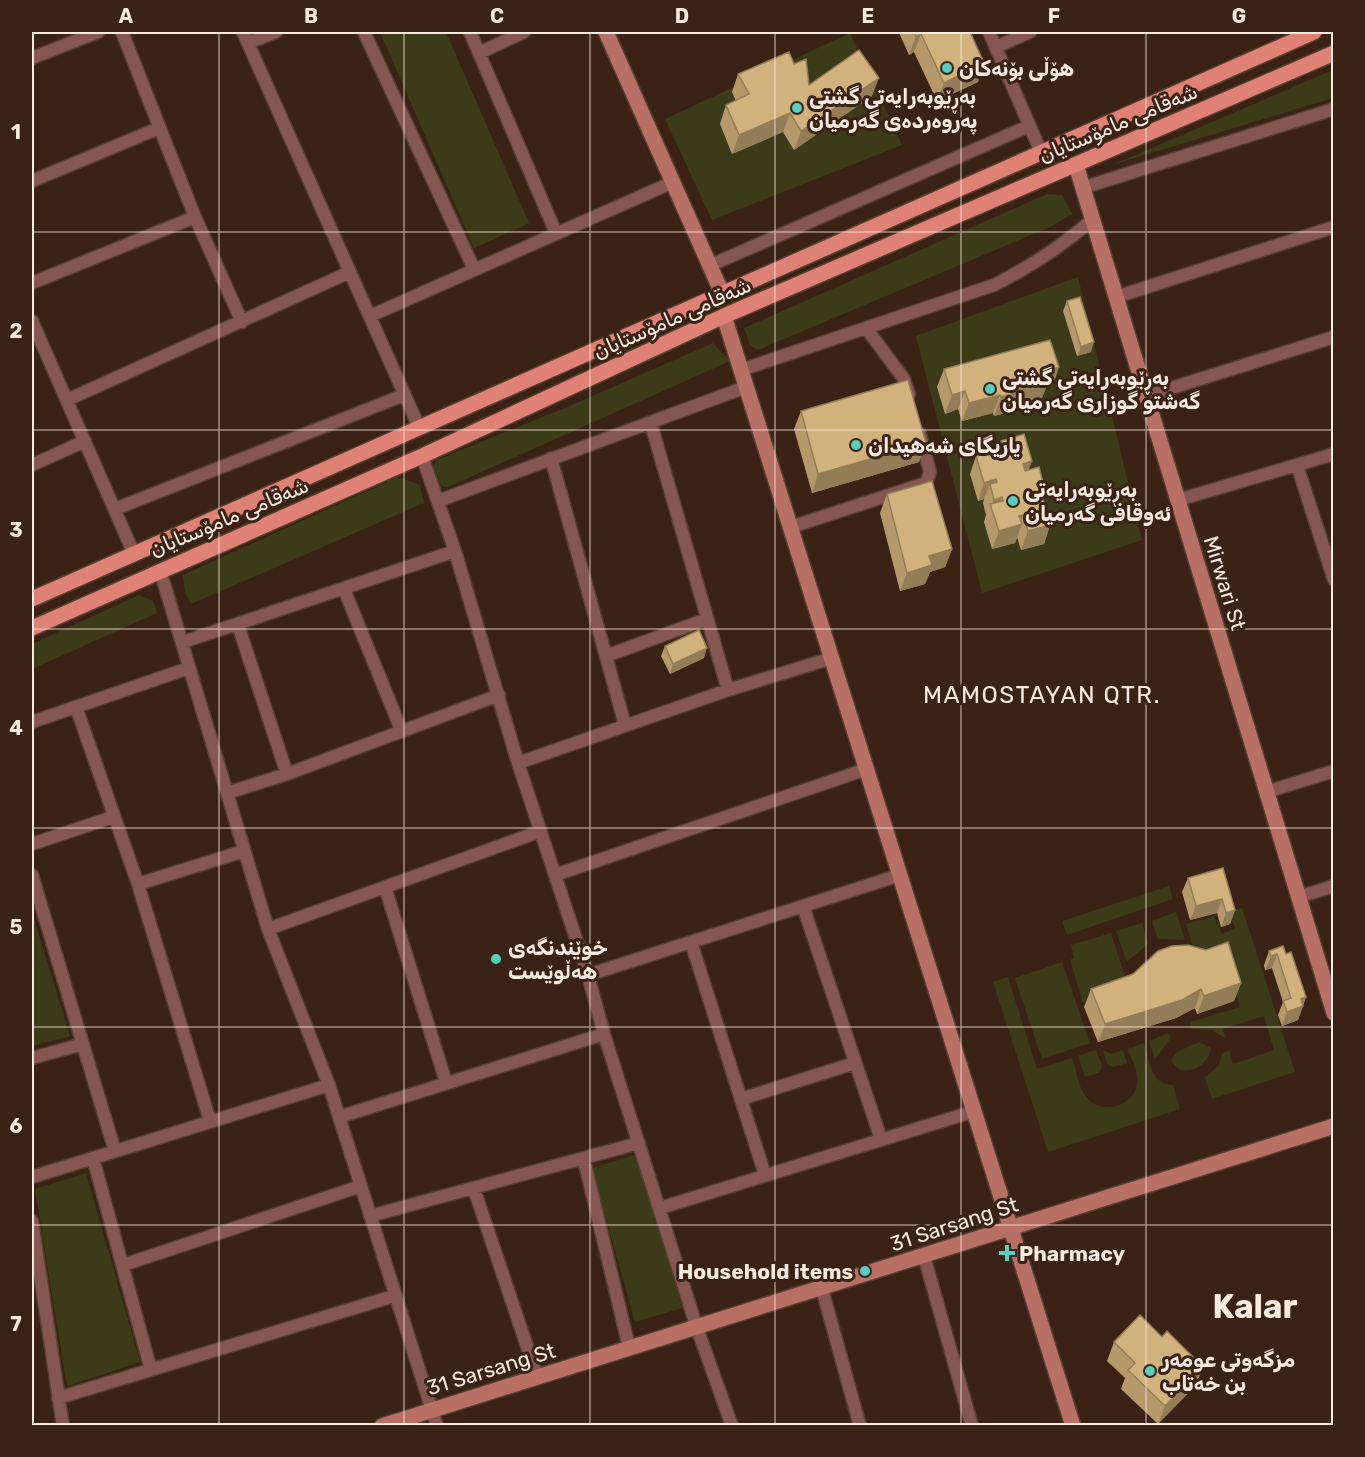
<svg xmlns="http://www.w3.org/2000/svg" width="1365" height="1457" font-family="Rubik,Vazirmatn,sans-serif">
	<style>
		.green { fill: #3c3b19 }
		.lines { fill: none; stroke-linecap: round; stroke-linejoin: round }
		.street-casing { stroke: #553f31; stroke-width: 15 }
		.secondary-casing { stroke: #553f31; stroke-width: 18 }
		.primary-casing { stroke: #553f31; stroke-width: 18 }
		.street { stroke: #855750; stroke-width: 12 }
		.secondary { stroke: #b86f65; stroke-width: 15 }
		.primary { stroke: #e08175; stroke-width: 15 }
		.wall { fill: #b5996b }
		.shaded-wall { fill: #937d57 }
		.building { fill: #d2b27c; stroke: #937d57; stroke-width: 1.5 }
		.grid { fill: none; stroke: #faeae0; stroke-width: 1.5; stroke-opacity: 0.55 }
		.poi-dot { fill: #57cec2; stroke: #3a2314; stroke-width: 2 }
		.labels { text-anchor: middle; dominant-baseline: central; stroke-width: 6; stroke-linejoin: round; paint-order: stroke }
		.poi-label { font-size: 21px; font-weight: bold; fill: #faeae0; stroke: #3a2314; text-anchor: start }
		.street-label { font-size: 21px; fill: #faeae0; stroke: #3a2314 }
		.quarter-label { font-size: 24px; letter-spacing: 1.5px; fill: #faeae0; stroke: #3a2314 }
		.town-label { font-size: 33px; font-weight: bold; fill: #faeae0; stroke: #3a2314 }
		.neatline { fill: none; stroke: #faeae0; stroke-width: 2 }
		.grid-label { font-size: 20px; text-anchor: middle; font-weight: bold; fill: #faeae0 }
	</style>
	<rect width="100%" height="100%" fill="#3a2314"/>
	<path class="green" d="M380,32H446L529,223L474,248Z
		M850,33L902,145L712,220L665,119Z
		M1333,70V98L1112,165Z
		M1047,194L1062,195L1072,214L1050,227L758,350L750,345L744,328Z
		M1078,277L1142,540L982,593L916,336Z
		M713,343L730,361L448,487L441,486L434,466L436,460L565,408Z
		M398,477L420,485L424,503L191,604L185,593L183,575Z
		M139,595L153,601L157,613L32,669V644Z
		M1169,886L1173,899L1067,935L1062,921Z
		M1242,908L1295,1072L1212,1099L1205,1078L1219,1065L1222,1054L1229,1050L1233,1064L1274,1050L1264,1016L1223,1029L1225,1038L1211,1030L1191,1029L1190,1022L1240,1007L1225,958L1199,966L1186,924L1214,916L1222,934L1235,928L1229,912Z
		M32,912L70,1036L32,1046Z
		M1176,912L1185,940L1158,939L1152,921Z
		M1142,923L1148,944L1127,962L1116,931Z
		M1111,933L1129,989L1083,1003L1070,960L1074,958L1071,945Z
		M1062,962L1090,1043L1042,1059L1015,978Z
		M1008,977L1037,1069L1072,1058C1076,1069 1078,1085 1084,1094C1097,1115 1131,1109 1137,1086C1140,1074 1132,1060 1128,1049L1144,1043C1150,1062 1150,1084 1173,1085L1180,1109L1048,1152L993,982Z
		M1168,1033L1171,1038L1155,1059L1149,1041Z
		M1199,1042L1211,1048C1209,1067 1181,1081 1171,1060L1177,1052Z
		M1096,1050L1102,1066L1100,1072L1085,1077L1078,1056Z
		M1103,1050L1111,1054L1123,1050L1127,1063L1113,1067L1107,1064Z
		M638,1154L682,1308L635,1322L592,1168Z
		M86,1173L140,1362L67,1386L35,1189Z"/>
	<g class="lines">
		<g class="street-casing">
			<path id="street" d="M122,32L195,217L242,322
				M243,32L419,427
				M364,32L474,269
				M470,32L556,233
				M989,32L1041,152
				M248,43L276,32
				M996,47L1030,32
				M479,53L524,32
				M32,58L98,32
				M32,181L159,128
				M1082,188L1334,109
				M711,265L1029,126
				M32,283L195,217
				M1116,297L1334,227
				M370,316L671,183
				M32,321L134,554
				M866,328L904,379L909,394
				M741,370L994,285C1030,267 1061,247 1092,220
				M1146,396L1334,337
				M67,400L350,272
				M651,424L728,690
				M422,456L455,551L518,763L588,975L604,1034L696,1325L732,1426
				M551,458L625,725
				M32,465L85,441
				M1297,465L1334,580
				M1178,500L1334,454
				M438,501L746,387
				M115,509L404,395
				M791,527L926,483L930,472L920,434
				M160,570L268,929L329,1085L437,1426
				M344,589L402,732
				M238,625L287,774
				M183,642L455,551
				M606,656L707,619
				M76,707L138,884L210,1121
				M32,722L189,668
				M518,763L728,690L832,658
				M1266,792L1334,771
				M227,793L287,774L499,695
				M32,844L113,817
				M32,875L115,1151
				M555,875L867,769
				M138,884L244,851
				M385,887L446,1082
				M1298,897L1334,886
				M803,906L881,1139
				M268,929L541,831
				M691,942L765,1175
				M588,975L900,875
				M32,1058L83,1044
				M741,1099L855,1063
				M339,1117L604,1034
				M93,1158L151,1370
				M584,1160L629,1347
				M32,1177L329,1085
				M474,1189L537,1376
				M660,1208L975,1111
				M370,1216L639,1143
				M32,1221L63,1426
				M924,1256L972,1426
				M123,1265L361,1186
				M822,1289L860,1426
				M58,1398L394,1296"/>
		</g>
		<g class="secondary-casing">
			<path id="secondary" d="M606,32L722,293
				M1076,165L1334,1013
				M724,316L1073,1426
				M382,1426L1334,1126"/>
		</g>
		<g class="primary-casing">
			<path id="primary" d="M32,599L1314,32
				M32,628L422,456L724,316L1334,53"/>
		</g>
		<use href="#street" class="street"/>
		<use href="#secondary" class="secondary"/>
		<use href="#primary" class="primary"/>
	</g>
	<path class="wall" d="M901,32H970L978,82L937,101L914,52L909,55L900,35Z
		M794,64L809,85L872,96L794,150L783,132L732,154L720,124L726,105L736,101L732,92L738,74Z
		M1067,301L1091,352L1077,356L1063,311Z
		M944,369L1053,386L1046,388L1041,400L1010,409L1009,412L994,416L993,413L962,421L958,409L945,414L937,387Z
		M801,411L919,462L812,493L794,429Z
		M1001,441L1032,461L1028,470L1045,490L1041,500L1050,525L1044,544L1021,550L1017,537L1015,543L992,549L984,522L986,515L983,503L984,499L978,501L970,474L976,456L998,450Z
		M887,494L952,549L945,567L930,572L925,584L900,591L880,513Z
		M665,646L704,658L670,674L661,656Z
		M1223,868L1235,910L1230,924L1221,927L1217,913L1190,920L1182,892L1188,878Z
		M1269,951L1286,954L1306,997L1298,1020L1282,1026L1278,1015L1283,1002L1272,968L1265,970L1264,965Z
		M1241,983L1234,1001L1197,1014L1195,1008L1176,1018L1098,1042L1084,1007L1091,989Z
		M1114,1342L1196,1385L1158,1424L1121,1389L1125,1378L1107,1361Z"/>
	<path class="shaded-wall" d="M921,34L914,52L909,55L916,36Z
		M984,63L978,82L937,101L944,83Z
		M879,78L872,96L794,150L801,131Z
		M790,113L783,132L732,154L739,135Z
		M1094,342L1091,352L1077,356L1081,347Z
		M1059,367L1053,386L1046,388L1041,400L1010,409L1009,412L994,416L1001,397L1015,390L1045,372Z
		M965,391L958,409L945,414L952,395Z
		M1000,395L993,413L962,421L969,403Z
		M926,443L919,462L812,493L818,474Z
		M1032,461L1025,479L1023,464Z
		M996,479L992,492L990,484L984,499L978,501L984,483Z
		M1045,490L1038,508L1024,512L1031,494Z
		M1002,497L995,516L991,507L994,500Z
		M1023,515L1019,525L1022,524L1015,543L992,549L999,531L1019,516Z
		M1050,525L1044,544L1021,550L1028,531Z
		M952,549L945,567L930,572L925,584L900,591L907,573L929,556Z
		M707,648L704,658L670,674L673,664Z
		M1222,899L1217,913L1190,920L1196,906Z
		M1235,910L1230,924L1221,927L1226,913Z
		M1277,954L1272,968L1265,970L1271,956Z
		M1241,983L1234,1001L1197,1014L1204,996Z
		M1201,989L1195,1008L1176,1018L1098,1042L1105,1024Z
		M1306,997L1298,1020L1282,1026L1287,1012L1301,999Z
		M1203,1367L1196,1385L1158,1424L1165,1406Z"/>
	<path class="building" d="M914,32H970L984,63L944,83L921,34L916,36Z
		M859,50L879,78L801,131L790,113L739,135L726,105L749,94L738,74L789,52L794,64L806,59L809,85Z
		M1080,297L1094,342L1081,347L1067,301Z
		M1050,340L1059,367L1045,372L1048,382L1015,390V393L1001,397L1000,395L969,403L965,391L952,395L944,369Z
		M908,380L926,443L818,474L801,411Z
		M1024,434L1032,461L1023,464L1025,471L1039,467L1045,490L1031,494L1033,502L1043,499L1050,525L1028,531L1023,515L1019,516L1022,524L999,531L990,504L1003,501L1002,497L994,500L990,484L997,482L996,479L984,483L976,456L999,450L1001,458L1006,457L1001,441Z
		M932,481L952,549L929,556L932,565L907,573L887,494Z
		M699,630L707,648L673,664L665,646Z
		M1223,868L1235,910L1226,913L1222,899L1196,906L1188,878Z
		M1228,942L1241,983L1204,996L1201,989L1182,1000L1105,1024L1091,989L1133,974L1158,951L1172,946L1188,945L1206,950Z
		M1283,946L1286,954L1291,952L1306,997L1301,999L1303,1006L1287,1012L1283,1001L1291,998L1277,954L1271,956L1269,951Z
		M1140,1315L1162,1337L1167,1331L1203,1367L1165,1406L1128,1370L1135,1363L1114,1342Z"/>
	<path class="grid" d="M219,32V1426M404,32V1426M590,32V1426M775,32V1426M961,32V1426M1146,32V1426M32,232H1334M32,430H1334M32,629H1334M32,828H1334M32,1027H1334M32,1225H1334"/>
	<g class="poi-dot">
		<circle cx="947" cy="68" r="6"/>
		<circle cx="797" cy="108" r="6"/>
		<circle cx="990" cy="389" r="6"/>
		<circle cx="856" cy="445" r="6"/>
		<circle cx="1013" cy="501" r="6"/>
		<circle cx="496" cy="959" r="6"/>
		<path d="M1004 1244h6v6h6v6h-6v6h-6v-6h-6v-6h6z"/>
		<circle cx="865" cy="1271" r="6"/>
		<circle cx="1150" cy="1371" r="6"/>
	</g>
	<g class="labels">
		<g class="poi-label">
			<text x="959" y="68">هۆڵی بۆنەکان</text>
			<text x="809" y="96">بەڕێوبەرایەتی گشتی<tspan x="809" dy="24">پەروەردەی گەرمیان</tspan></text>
			<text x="1002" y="377">بەڕێوبەرایەتی گشتی<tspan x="1002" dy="24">گەشتو گوزاری گەرمیان</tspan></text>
			<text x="868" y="445">یاریگای شەهیدان</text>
			<text x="1025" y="489">بەڕێوبەرایەتی<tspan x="1025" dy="24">ئەوقافی گەرمیان</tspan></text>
			<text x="508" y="947">خوێندنگەی<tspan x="508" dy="24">هەڵوێست</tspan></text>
			<text x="1019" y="1253">Pharmacy</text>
			<text x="853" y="1271" text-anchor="end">Household items</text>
			<text x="1162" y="1359">مزگەوتی عومەر<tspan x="1162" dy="24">بن خەتاب</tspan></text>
		</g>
		<g class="street-label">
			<text transform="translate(1118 123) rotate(-23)">شەقامی مامۆستایان</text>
			<text transform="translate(672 318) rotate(-24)">شەقامی مامۆستایان</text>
			<text transform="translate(229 517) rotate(-23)">شەقامی مامۆستایان</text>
			<text transform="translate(1225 583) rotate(73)">Mirwari St</text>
			<text transform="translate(954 1224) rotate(-18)">31 Sarsang St</text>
			<text transform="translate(491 1369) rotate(-17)">31 Sarsang St</text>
		</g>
		<g class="quarter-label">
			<text x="1042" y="695">MAMOSTAYAN QTR.</text>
		</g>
		<g class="town-label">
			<text x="1255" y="1306">Kalar</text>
		</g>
	</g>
	<rect width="1365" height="1457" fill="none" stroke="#3a2314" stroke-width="66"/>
	<rect x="33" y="33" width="1299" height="1391" class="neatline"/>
	<g class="grid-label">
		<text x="126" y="23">A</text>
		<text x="311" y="23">B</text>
		<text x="497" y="23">C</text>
		<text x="682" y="23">D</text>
		<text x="868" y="23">E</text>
		<text x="1054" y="23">F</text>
		<text x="1239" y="23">G</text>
		<text x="16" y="139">1</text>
		<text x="16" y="338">2</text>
		<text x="16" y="537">3</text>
		<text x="16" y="735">4</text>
		<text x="16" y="934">5</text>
		<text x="16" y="1133">6</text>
		<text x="16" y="1331">7</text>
	</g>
</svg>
